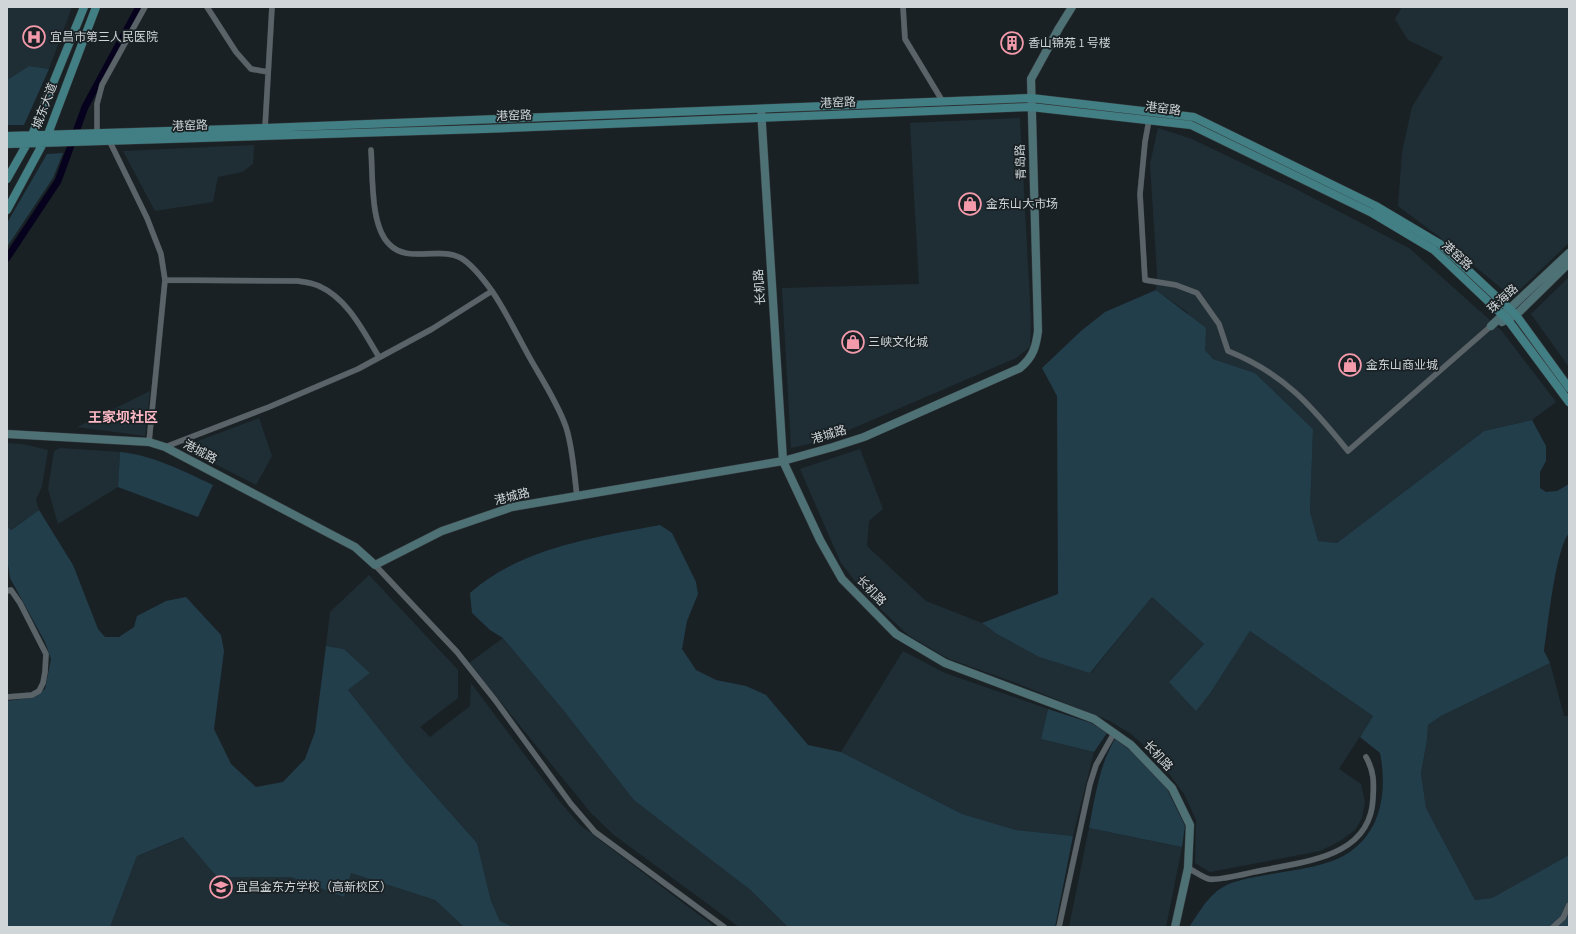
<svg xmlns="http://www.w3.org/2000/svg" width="1576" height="934" font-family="'Source Sans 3','Noto Sans SC',sans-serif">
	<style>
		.built { fill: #1f2e35 }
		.green { fill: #233e4b }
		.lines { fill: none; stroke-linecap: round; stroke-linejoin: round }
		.canal { stroke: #06021d; stroke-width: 7 }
		.street-casing { stroke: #353b3e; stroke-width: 6 }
		.secondary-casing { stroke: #353b3e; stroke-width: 9 }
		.primary-casing { stroke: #353b3e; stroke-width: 9 }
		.street { stroke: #596368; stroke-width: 5.5 }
		.secondary { stroke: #4e7176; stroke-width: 8 }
		.primary { stroke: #427f84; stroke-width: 8 }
		.labels { text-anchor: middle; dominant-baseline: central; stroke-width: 3.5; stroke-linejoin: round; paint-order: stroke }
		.poi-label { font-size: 12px; fill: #d0d5d8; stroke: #192125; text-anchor: start }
		.street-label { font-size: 12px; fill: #d0d5d8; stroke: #192125 }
		.quarter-label { font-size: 14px; font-weight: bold; fill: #fcb8c4; stroke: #192125 }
	</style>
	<rect width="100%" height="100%" fill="#192125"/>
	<path class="built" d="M7,7H72L49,69L29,66L7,80Z
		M1402,7H1569V243L1512,297L1438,236L1398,206L1402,152L1412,107L1443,57L1408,40L1395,19Z
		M1020,118L1031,320L1030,347L1016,358L826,440L791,448L782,288L919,284L910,123Z
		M1158,128L1192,139L1294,188L1409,248L1501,330L1556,402L1532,420L1484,431L1337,543L1317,541L1310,512L1313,429L1255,373L1213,359L1205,350L1187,312L1156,290L1157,273L1150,164Z
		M254,145L253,164L242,172L218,177L213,202L155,211L123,151Z
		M1569,277V367L1531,314Z
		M150,391L145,436L77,427Z
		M259,418L272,456L256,485L182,447Z
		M7,443L23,444L48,450L42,486L36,500L39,510L10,530L7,527Z
		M60,448L120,452L118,487L58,524L48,489L54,451Z
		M860,449L883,509L869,521L867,546L926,601L982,623L997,634L1039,657L1091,673L1152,597L1204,644L1169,682L1211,692L1250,631L1373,716L1339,769L1361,784L1365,802L1362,818L1355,830L1340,841L1320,851L1210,872L1195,863L1196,820L1184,794L1165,768L1149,750L1131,734L1110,721L1016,683L947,658L908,635L866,595L841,563L800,469Z
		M369,575L458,670V698L420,727L430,737L470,706L471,683L560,802L580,825L715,927H513L500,921L491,901L477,843L407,764L348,690L370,673L344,649L326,646L330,612Z
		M503,638L564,711L788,927H739L614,835L591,813L469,663Z
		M903,651L945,673L1048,709L1041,739L1094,752L1073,836L1016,830L962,814L841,752Z
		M1550,663L1564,716H1569V855L1492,898L1475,900L1426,808L1421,773L1427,740L1428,725L1441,716Z
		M1089,828L1182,847L1166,927H1069Z
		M184,837L217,877H291L344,897L351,873L435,900L464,927H110L137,856Z"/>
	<path class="green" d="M29,66L49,69L24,125H7V80Z
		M63,153L53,178L7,247V223L47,154Z
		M1156,290L1206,328L1205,350L1213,359L1255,373L1313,429L1310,512L1318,541L1337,543L1484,431L1532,420L1546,446V461L1540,472V488L1546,492L1557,491L1569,484V533C1555,551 1548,626 1544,651L1550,663L1441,716L1428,725L1427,740L1421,773L1426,808L1475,900L1492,898L1569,855V927H1189C1197,916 1205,901 1215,893C1227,881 1250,878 1266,875C1287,871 1309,869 1329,862C1378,846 1389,798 1380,753L1360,737L1373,716L1250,631L1211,692L1196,711L1169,682L1204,644L1152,597L1090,673L1039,657L997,634L982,623L1058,594L1057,396L1042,368L1081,331L1105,312Z
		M120,452C153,455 183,471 213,485L198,517L118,487Z
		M39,510L73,565L98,629L105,637H119L134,627L137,616L166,601L186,597L221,635L224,651L214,729L231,764L256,787L283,782L305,759L315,732L326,646L344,649L370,673L348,690L407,764L477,843L491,901L500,921L513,927H464L435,900L351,873L344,897L291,877H217L183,837L137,856L110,927H7V701L34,697L45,689L51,659L45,642L10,578L7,557V527L11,530Z
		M660,525L672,533L696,582L698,594L687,621L682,649L696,670L716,680L746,686L766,695L808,745L841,752L962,814L1016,830L1073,836L1055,927H788L748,888L634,800L564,711L503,638L490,630L472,613L470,593C520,548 596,537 660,525Z
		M1048,709L1091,723L1107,733L1094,752L1041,739Z
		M1115,739L1131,751L1167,789L1185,826L1182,847L1089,828C1095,798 1099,766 1115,739Z"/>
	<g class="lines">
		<path class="canal" d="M7,258L58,181L85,107L139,7"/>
		<g class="street-casing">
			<path id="street" d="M207,7L236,52L251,69L268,72
				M903,7L905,39L943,102
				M1149,120L1145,142L1140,194L1145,280L1176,285L1197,293L1219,324L1228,351C1283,373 1311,405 1348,451L1491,326
				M265,128L272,7
				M97,133V104L102,85L145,7
				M109,140L147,218L161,254L165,280L149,442
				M371,150C373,176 370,225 389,244C408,264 438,246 461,258C473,265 484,280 492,291C507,313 518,337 531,360C543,381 558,404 566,427C573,449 574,473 577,496
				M165,280L298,281C305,282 313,283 319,286C348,299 363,331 379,357
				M165,447L269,407L358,369L432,329L492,291
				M375,565L457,652L495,700L571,804L595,832L724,927
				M7,591L11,590L20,603L46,654L45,672L43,683L39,691L32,695L7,697
				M1188,868C1194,871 1202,877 1209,879C1221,881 1251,872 1264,870C1308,861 1371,856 1373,798C1374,782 1374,771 1366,757
				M1059,927L1090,784L1096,765L1114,733
				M1553,927L1563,918L1569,905"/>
		</g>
		<g class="secondary-casing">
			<path id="secondary" d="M761,109L783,461L820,540L842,579L896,634L945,663L1094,719L1131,745L1172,788L1190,825L1188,868L1175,927
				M1502,322L1516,315L1569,263
				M1491,326L1569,253
				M7,434L149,442L165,447L355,547L375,565L442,531L512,507L783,461L833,447L864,437L1020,368C1033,357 1036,347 1038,331L1031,79L1059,28L1072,7"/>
		</g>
		<g class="primary-casing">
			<path id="primary" d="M7,136L265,128L1031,98L1194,117L1376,206L1440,244L1516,315L1569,388
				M7,144L483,129L1031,107L1191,125L1372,213L1434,250L1508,320L1569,402
				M7,179L32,135L84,7
				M7,210L48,134L96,7"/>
		</g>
		<use href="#street" class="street"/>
		<use href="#secondary" class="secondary"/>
		<use href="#primary" class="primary"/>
	</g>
	<defs>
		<g id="hospital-ring" transform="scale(1.15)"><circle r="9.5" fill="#192125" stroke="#f39aab" stroke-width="1.5"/><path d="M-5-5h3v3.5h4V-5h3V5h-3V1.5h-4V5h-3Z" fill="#f39aab"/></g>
		<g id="building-ring" transform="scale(1.15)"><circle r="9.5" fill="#192125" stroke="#f39aab" stroke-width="1.5"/><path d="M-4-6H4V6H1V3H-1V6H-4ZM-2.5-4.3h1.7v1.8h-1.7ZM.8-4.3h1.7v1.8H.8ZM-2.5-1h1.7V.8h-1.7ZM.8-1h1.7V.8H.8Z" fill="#f39aab"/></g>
		<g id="shop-ring" transform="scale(1.15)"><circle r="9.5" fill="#192125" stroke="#f39aab" stroke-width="1.5"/><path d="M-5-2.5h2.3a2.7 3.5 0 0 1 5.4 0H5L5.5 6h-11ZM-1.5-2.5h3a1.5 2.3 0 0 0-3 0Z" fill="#f39aab"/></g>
		<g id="school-ring" transform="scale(1.15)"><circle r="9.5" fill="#192125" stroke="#f39aab" stroke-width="1.5"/><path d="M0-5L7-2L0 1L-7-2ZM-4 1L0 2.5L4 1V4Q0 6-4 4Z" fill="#f39aab"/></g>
	</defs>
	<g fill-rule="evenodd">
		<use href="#hospital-ring" x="34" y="37"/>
		<use href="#building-ring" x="1012" y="43"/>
		<use href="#shop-ring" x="970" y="204"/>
		<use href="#shop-ring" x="853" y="342"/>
		<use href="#shop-ring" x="1350" y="365"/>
		<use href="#school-ring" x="221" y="887"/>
	</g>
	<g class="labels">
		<g class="poi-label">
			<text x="50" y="37">宜昌市第三人民医院</text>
			<text x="1028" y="43">香山锦苑 1 号楼</text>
			<text x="986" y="204">金东山大市场</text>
			<text x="868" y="342">三峡文化城</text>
			<text x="1366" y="365">金东山商业城</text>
			<text x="236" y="887">宜昌金东方学校（高新校区）</text>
		</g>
		<g class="street-label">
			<text transform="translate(838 103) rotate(-2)">港窑路</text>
			<text transform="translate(45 106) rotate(-69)">城东大道</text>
			<text transform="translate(1163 109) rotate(7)">港窑路</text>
			<text transform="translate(514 116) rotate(-2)">港窑路</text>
			<text transform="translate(190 126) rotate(-2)">港窑路</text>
			<text transform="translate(1021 162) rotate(-92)">青岛路</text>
			<text transform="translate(1457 256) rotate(42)">港窑路</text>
			<text transform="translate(760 287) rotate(-94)">长机路</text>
			<text transform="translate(1503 299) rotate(-42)">珠海路</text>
			<text transform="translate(829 435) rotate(-17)">港城路</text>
			<text transform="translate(200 452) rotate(28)">港城路</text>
			<text transform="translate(512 497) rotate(-14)">港城路</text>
			<text transform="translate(871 591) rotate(46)">长机路</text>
			<text transform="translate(1158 756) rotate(47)">长机路</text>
		</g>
		<g class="quarter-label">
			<text x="123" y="418">王家坝社区</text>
		</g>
	</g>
	<rect width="1576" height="934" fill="none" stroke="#d0d5d8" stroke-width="16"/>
</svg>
